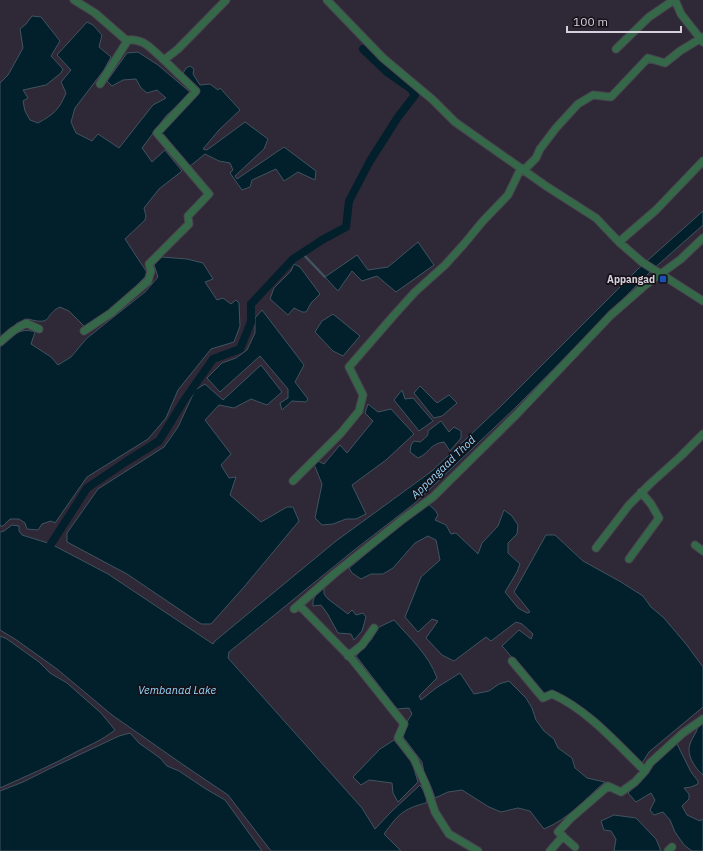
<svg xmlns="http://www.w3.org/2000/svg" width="703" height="851" font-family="'IBM Plex Sans',sans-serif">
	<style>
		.water { fill: #021f2c; stroke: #415460 }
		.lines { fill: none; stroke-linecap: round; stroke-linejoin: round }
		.stream { stroke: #415460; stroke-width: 2.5 }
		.canal { stroke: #021f2c; stroke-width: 8 }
		.street-casing { stroke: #4a4350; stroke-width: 9 }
		.street { stroke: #356849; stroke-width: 7 }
		.transit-dot { fill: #1a4fb4; stroke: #151219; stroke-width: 1.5 }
		.labels { text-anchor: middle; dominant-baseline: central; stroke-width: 3.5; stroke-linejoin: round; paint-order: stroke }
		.poi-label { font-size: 10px; font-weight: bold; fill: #d5d0da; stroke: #151219; text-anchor: end }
		.water-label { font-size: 11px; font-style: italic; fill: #96d7fb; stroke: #151219 }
	</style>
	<rect width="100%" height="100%" fill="#2f2836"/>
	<path class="water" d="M32,16L41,17L60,41L51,56L63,69L61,73L46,85L23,90L28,98L23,101L25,111L30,120L38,123C54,114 59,110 66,93L61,82L71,70L57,55L87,22L93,25L102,35L99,47L111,57L104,70L75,108L71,122L76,133L92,141L98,134L119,148L153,105L166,98L157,90L147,93L141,88L136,79L123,80L112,86L107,81L127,53L138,52L158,65L191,93L166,116L142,148L152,162L165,150L182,171L159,189L144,208L146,216L145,220L125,239L148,274L134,288L109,311L85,327L69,311L60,307C43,315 54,326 28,319L17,323L0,339V83L8,75L23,48L20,29L26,24Z
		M190,66L194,69L193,74L200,85L210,84L218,90L220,88L240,110L219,130L203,149L207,150L245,122L268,139L264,149L235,176L237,179L284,147L316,171L315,180L298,172L284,181L276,169L252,180L250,187L242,190L230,173L233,170L230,163L219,161L205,154L189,167L160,134L198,95L199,91L182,75L186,68Z
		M703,211V225L651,271L515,408L415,503L353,551L229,652L228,658L362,808L375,829L391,812L420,785L428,798L426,803C402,809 398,815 384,834L401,851H271L228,795L185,766L112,715L57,669L15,639L0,630V532L4,531L12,525L19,526V531L22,535L51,544L108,574L213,644L215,641L336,541L432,471L501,406L638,269Z
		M418,242L434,265L396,292L377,276L362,281L352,271L338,291L325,277L357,255L368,270L388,267Z
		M162,257L187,259L203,263L213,279L205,282L217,300L223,298L231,304L236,300L239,303L240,326L234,342L211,349L178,390L166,418L148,439L87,477L55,523L51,521L42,524L38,530L27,529L25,523L19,519H10L3,526H0V347C11,338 19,326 35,332L31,344L51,357L58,365L71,357L87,338L145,292L158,277L154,265Z
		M294,264L300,267L320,294L311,303L306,312H302L294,308L288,315L270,299L274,288L291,271Z
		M262,310L304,365L295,382L308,399L306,402L292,401L282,410L280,403L288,398V389L260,356L220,392L207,378L222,363L236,358L247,350L255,333V318Z
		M333,314L360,336L343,356L333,351L315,332L322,321Z
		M261,365L282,392L267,405L251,399L234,408L219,405L205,420L231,454L221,465L229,478L236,477L230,495L261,522L287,507H293L299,521L244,587L211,624H201L127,574L67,542V533L98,489L164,447L178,427L195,390L205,384L223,400Z
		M420,386L437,403L449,395L457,403L442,416L434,418L414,393Z
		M402,390L405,399L413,398L433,421L419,431L394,400Z
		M368,404L378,412L391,409L414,434L386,460L352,485L366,514L356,519H346L333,524L322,525L315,518L322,484L314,464L318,461L324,464L340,445L347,453L373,421L365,413Z
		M441,421L449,432L454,427L461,431V438L450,451L444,442C429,444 431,452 418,458L410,452L411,445L414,441L420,442C424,439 429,436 428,431Z
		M427,503L435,510L438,515L435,520L446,525L451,534L456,533L478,554L482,543L498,526L504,510L512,516L518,525L517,534L508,543V553L520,564L517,572L505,592L518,608L527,613L530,612L527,608L514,592L546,535H555L583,561L621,582L643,596L651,607L664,618L686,644L703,667V707L649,752L642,763L584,712L545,694C532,687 514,658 502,646L519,630L531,639L533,634L522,624L516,622L491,641L486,637L454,661L442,655L426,638L438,621L432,619L418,632L405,617L421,577L440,560L436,540L428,536L415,543L393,568L383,574H371L361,579L352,573L349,568Z
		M324,588V594L328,599L348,614L352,610L356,615L363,613L366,617L362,631L354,640L351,634L338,633L327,613L321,605L313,606C312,597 317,593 324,588Z
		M394,620C409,637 429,655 437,678L419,696L421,700L436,688L460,673L474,694L489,691L499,684L509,681L526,698L532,708L536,720L544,731L554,739L558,748L572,758L575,768L587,778L605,782C584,800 570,818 544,829L530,811L518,808L501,812L489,807L462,790L448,792L435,798L431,787L424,773L422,762L403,737L408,720L412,714L409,708L397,709L356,656L371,640L379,627Z
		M0,636L7,639L39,662L50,673L67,683L101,713L115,730C102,740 92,744 78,751C53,765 26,776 0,788Z
		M703,723V775C695,768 686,755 690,744C692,737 697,733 698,726Z
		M130,733L139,743L160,758L167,766L179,771L206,789L225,800L262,851H0V791L23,782L49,769L119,736Z
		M674,738L691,772L698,781V784L691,787L684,788L689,794V799L682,806L687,815L700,821L703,819V851H692L684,845L675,832L670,820L663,812L654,815L650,810L655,800L651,793L636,802L628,793L644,778L647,769Z
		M394,740L412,762L418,782L398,802L393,793L392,783L369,780L361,785L353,777L380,749Z
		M614,815L636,818L656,839L661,851H614L616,839L611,831L604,830L601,821Z"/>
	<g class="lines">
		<path class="stream" d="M302,253L325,277"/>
		<path class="canal" d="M51,544L87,488L127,461L159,441L183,402L213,359L240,349L251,322V304L293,259L322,240L346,227L349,201L370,161L398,117L415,95L411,89L387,72L363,49"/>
		<g class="street-casing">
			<path id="street" d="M74,0L95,13L126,40C145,38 151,49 164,60L178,49L226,0
				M327,0L383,58L433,100L455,122L546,186L596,218L619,242L642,262L703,301
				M675,0L681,14L703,42
				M616,49L649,17L674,0
				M100,84L128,40
				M524,170L536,158L540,149L556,128L578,104L593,95L611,97L648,58L665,63L680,51L703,37
				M619,242L656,210L703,161
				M84,331L111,313L148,281L151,271L149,264L189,224L188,216L209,194L157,133L196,91L164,60
				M0,342L13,331L26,323L39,329
				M293,481L341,433L359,411L363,395L349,367L395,314L415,292L445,265L464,244L483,221L508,195L521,168
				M695,545L703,551
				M596,548L629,505L651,483L681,456L703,434
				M629,559L659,518L651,504L641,492
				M299,605L351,658L404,724L398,738L414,759L425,783L435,812L449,834L478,851
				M294,609L334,574L403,519L433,497L516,415L611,315L643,287L681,259L703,238
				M348,656L362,645L374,628
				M512,661L543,698L552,694C588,710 617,744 645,771
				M575,847L558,832L571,818L608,786L621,792L635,782L645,771L650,763L683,733L703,719
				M550,851L563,836
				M668,851L672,847"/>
		</g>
		<use href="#street" class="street"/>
	</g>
	<rect class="transit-dot" x="659" y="275" width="8" height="8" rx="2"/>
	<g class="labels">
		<g class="poi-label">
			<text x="655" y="279">Appangad</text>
		</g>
		<g class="water-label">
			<text transform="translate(443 467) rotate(-44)">Appangaad Thod</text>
			<text x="177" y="690">Vembanad Lake</text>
		</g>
	</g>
	<path d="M567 26v6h114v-6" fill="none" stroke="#d5d0da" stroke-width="2"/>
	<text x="573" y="26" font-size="12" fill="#d5d0da" stroke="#151219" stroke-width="3" paint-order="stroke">100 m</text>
</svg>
